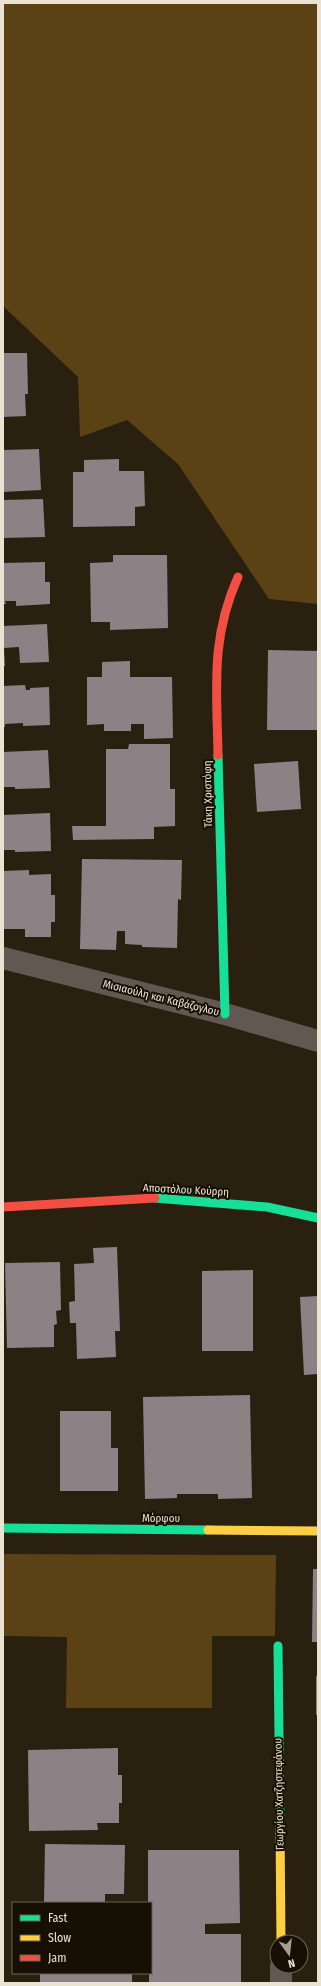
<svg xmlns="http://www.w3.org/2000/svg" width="321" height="1986" font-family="'Fira Sans Condensed',sans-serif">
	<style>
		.green { fill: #5a4214 }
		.building { fill: #8c8185 }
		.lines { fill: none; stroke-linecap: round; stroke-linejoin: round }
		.street { stroke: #625851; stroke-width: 22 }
		.fast { stroke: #16e098; stroke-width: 9 }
		.slow { stroke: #ffcf43; stroke-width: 9 }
		.jam { stroke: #f24e42; stroke-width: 9 }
		.labels { text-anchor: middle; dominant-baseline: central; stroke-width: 4; stroke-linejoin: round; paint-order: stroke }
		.street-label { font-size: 11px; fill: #ece2d1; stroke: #160f04 }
	</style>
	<rect width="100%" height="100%" fill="#2a2010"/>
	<path class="green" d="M3,3H318V604L269,599L178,464L127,420L80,437L78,377L3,306Z
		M3,1554L276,1555L275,1636H212V1708H66L67,1637L3,1636Z"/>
	<path class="building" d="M3,353H27L28,394H25L26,416L3,417Z
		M39,449L41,490L3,492V450Z
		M119,459V471H144L145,506L135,507V526L73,527V472H84V460Z
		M43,499L45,537L3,538V500Z
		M113,555H167L168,628L110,630V622H91L90,563L113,562Z
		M45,562V582H50V604L16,606V601H5L6,604H3V563Z
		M47,624L49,662L20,663L19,647L4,648L5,666H3V626Z
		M268,650L318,651V730H267Z
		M130,661V677H172L173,738L144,739V724H131V731H104V724L87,725V677H102V662Z
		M25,685L26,690H30V688L49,687L50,725L23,726V723L5,724V727H3V686Z
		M129,744H170V789H175V826L154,827V839L73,840L72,826H106V749H128Z
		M48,750L50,788L15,789V787H3V752Z
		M298,761L301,809L257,812L254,764Z
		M50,813L51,851L15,852V850H3V815Z
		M82,859L182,860L181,900L178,899L177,948L142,947V945L125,944V931H117L116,950L80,949Z
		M29,870V875L51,874V895H55V922H51V937H25V929H3V871Z
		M117,1247L120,1331H115L116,1357L77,1359L76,1323H70L69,1302L75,1301L74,1264L94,1263L93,1248Z
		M60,1262L61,1310L56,1311L57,1324L54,1325V1347L7,1348L5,1263Z
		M253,1270V1351H202V1271Z
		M318,1296V1374L304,1375L300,1297Z
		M250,1395L252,1498L218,1499V1494H177V1498L145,1499L143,1397Z
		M60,1411H111V1448H118V1491H60Z
		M313,1569H318V1642H312Z
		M316,1676H318V1715H316Z
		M118,1748V1775H122V1803H119V1823H97L98,1830L29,1831L28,1750Z
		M45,1844L125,1845L124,1894H105V1903H44Z
		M148,1850H239L240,1923L205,1924V1934H241V1983H149V1973H151V1903H148Z
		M40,1973H132V1983H40Z"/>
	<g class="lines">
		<path class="street" d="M3,958L225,1014L318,1041
			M281,1966V1983"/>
		<path class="fast" d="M218,755L225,1014
			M155,1198L267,1207L318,1218
			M3,1528L208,1530
			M278,1646L280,1827"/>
		<path class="slow" d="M208,1530L318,1531
			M280,1827L281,1942"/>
		<path class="jam" d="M218,755C217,690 210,639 238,577
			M3,1207L155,1198"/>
	</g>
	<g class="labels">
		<g class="street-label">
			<text transform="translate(208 794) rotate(-91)">Τάκη Χριστόφη</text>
			<text transform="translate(161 998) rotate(14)">Μισιαούλη και Καβάζογλου</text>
			<text transform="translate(186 1190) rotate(3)">Αποστόλου Κούρρη</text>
			<text x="161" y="1518">Μόρφου</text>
			<text transform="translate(279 1794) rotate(-91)">Γεωργίου Χατζηστεφάνου</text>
		</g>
	</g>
	<rect width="321" height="1986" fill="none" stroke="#ece2d1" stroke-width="8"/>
	<rect x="12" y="1902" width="140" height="72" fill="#160f04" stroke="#6c6356"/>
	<rect x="20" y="1915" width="20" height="6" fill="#16e098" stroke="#6c6356"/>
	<text x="48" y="1922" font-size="12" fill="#ece2d1">Fast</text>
	<rect x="20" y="1935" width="20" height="6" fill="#ffcf43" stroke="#6c6356"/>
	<text x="48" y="1942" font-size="12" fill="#ece2d1">Slow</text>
	<rect x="20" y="1955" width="20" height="6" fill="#f24e42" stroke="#6c6356"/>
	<text x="48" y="1962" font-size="12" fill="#ece2d1">Jam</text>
	<g transform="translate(289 1954) rotate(165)"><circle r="19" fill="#160f04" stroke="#6c6356"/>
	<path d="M0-3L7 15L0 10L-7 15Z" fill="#a89e8d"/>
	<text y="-6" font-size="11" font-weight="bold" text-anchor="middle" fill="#ece2d1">N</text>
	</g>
</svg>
